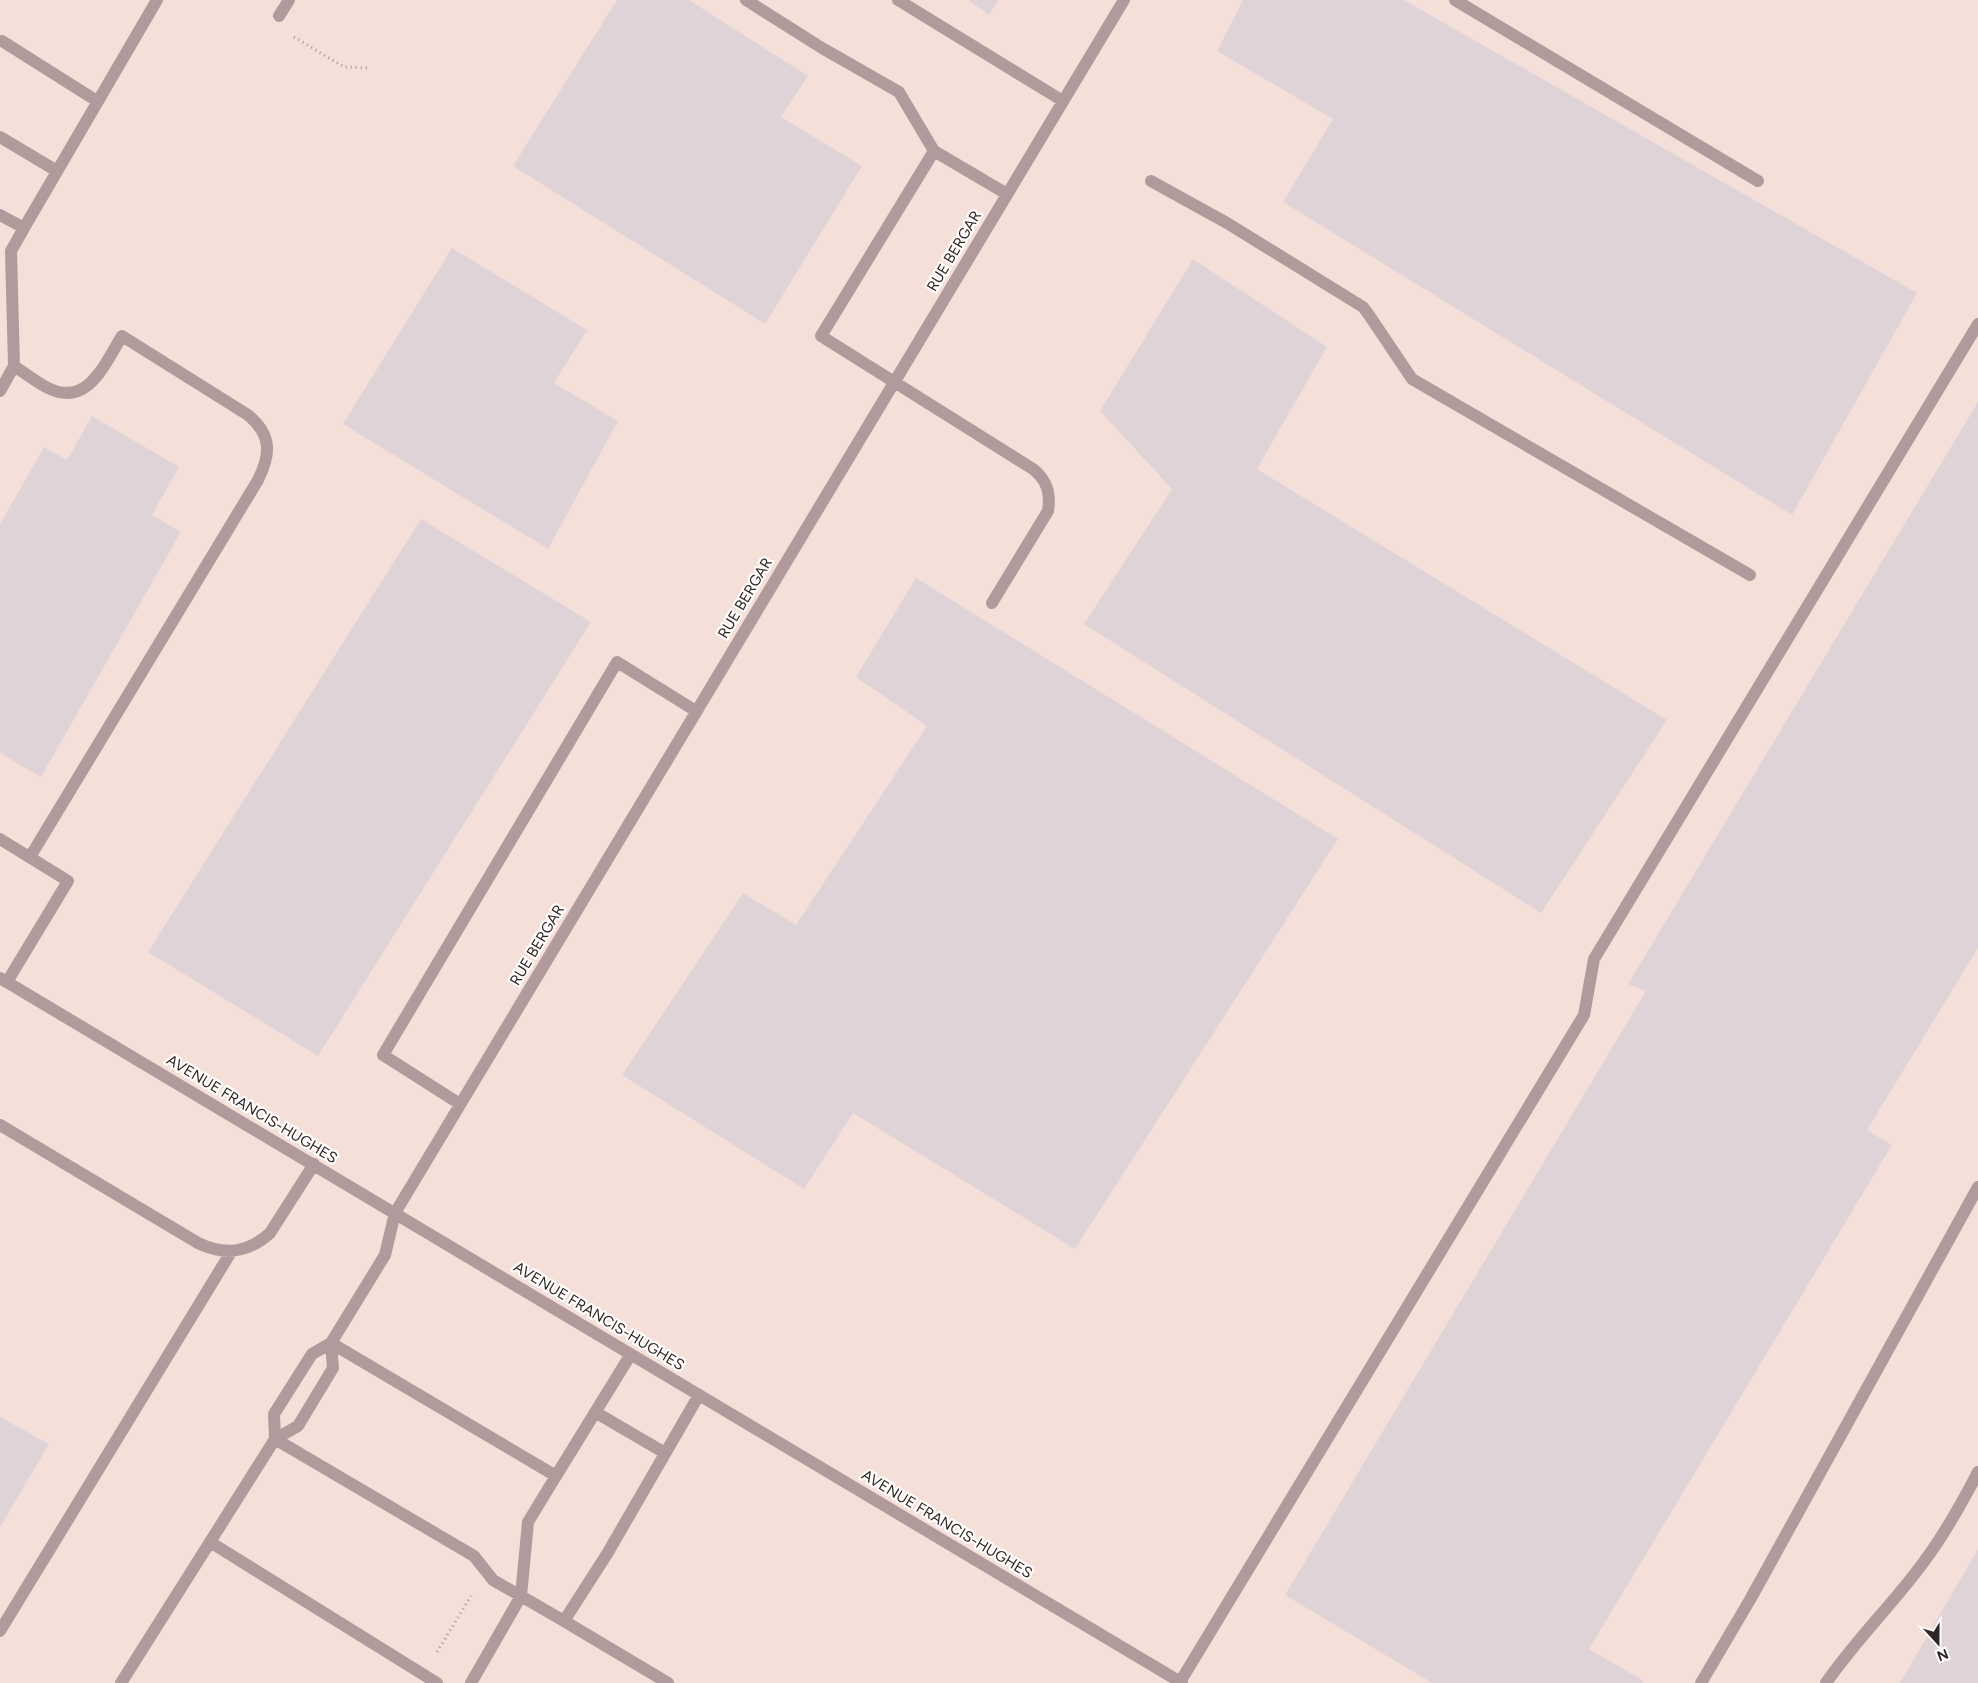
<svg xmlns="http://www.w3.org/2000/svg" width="1978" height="1683" font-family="Figtree,sans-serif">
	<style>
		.built { fill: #f4e0d8 }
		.building { fill: #dfd3d8 }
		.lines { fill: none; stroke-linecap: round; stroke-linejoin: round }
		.path { stroke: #a19895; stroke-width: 3; stroke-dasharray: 1 4; stroke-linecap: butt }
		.minor { stroke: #b19a9c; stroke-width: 12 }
		.labels { text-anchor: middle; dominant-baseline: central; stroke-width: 4.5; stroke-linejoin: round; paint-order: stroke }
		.street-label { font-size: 15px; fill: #2c2726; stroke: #fffcfb }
	</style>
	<rect width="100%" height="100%" fill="#f9ede8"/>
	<path class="built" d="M0,0H1978V1683H0Z"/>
	<path class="building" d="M617,0H689L808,76L781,117L862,166L765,324L513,166Z
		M968,0H998L989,15Z
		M1243,0H1404L1917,293L1792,515L1283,202L1333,119L1217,51Z
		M452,248L587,330L554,383L618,421L548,549L343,424Z
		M1193,259L1327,347L1257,469L1667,720L1541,913L1084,624L1172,489L1100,411Z
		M1978,402V948L1867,1130L1892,1145L1589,1649L1644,1681L1642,1683H1432L1285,1595L1646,991L1628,984Z
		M92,416L179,467L152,515L181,532L41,777L0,753V524L44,447L67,460Z
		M421,519L591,622L318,1056L148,952Z
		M916,578L1338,839L1075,1249L853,1113L804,1189L622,1075L743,893L796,925L927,726L856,677Z
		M0,1417L49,1444L0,1527Z
		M1978,1549V1683H1900Z"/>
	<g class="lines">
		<path class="path" d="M294,37L344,67L369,68
			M437,1652L471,1596"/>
		<path class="minor" d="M746,0L822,48L899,92L934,151
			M898,0L1063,101
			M1455,0L1758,181
			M279,16L289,0
			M2,41L97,101
			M0,137L57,171
			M1151,181L1227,223L1363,307L1369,315L1412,379L1750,575
			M0,215L24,228L157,0
			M14,366C25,373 36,382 48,388C88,408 105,363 122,336L248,415C272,435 271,454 258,480L30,857
			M0,391L14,366L11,251L24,228
			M992,603L1048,511C1051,493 1047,480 1033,469L821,336L934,151L1007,194
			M0,839L68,881L7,982
			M0,978L1182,1683
			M460,1104L383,1055L617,662L696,711
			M0,1125L198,1243C225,1256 248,1253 270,1233L314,1164
			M331,1343L556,1476L631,1354
			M595,1412L665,1453
			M275,1439L274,1414L312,1354L331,1343L385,1255L395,1213L1124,0
			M275,1439L474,1556L493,1580L564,1621
			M210,1542L275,1439L298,1426L333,1368L331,1343
			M0,1631L231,1252
			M1180,1682L1584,1015L1594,959L1978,324
			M121,1683L210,1542L437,1683
			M471,1683L521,1596L528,1522L556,1476
			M668,1683L564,1621L607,1554L699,1395
			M1701,1683L1751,1598L1978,1187
			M1826,1683C1854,1642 1890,1607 1920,1567C1943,1537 1961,1505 1978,1472"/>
	</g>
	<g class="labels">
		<g class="street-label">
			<text transform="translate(954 251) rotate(-59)">RUE BERGAR</text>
			<text transform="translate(745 598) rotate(-59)">RUE BERGAR</text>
			<text transform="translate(537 945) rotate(-59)">RUE BERGAR</text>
			<text transform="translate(252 1109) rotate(31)">AVENUE FRANCIS-HUGHES</text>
			<text transform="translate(599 1316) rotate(31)">AVENUE FRANCIS-HUGHES</text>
			<text transform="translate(947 1524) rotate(31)">AVENUE FRANCIS-HUGHES</text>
		</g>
	</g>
	<g transform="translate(1938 1643) rotate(159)" stroke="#fffcfb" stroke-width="4" paint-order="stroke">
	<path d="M0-4L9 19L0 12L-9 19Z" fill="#2c2726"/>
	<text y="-8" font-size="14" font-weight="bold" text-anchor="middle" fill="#2c2726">N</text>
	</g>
</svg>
